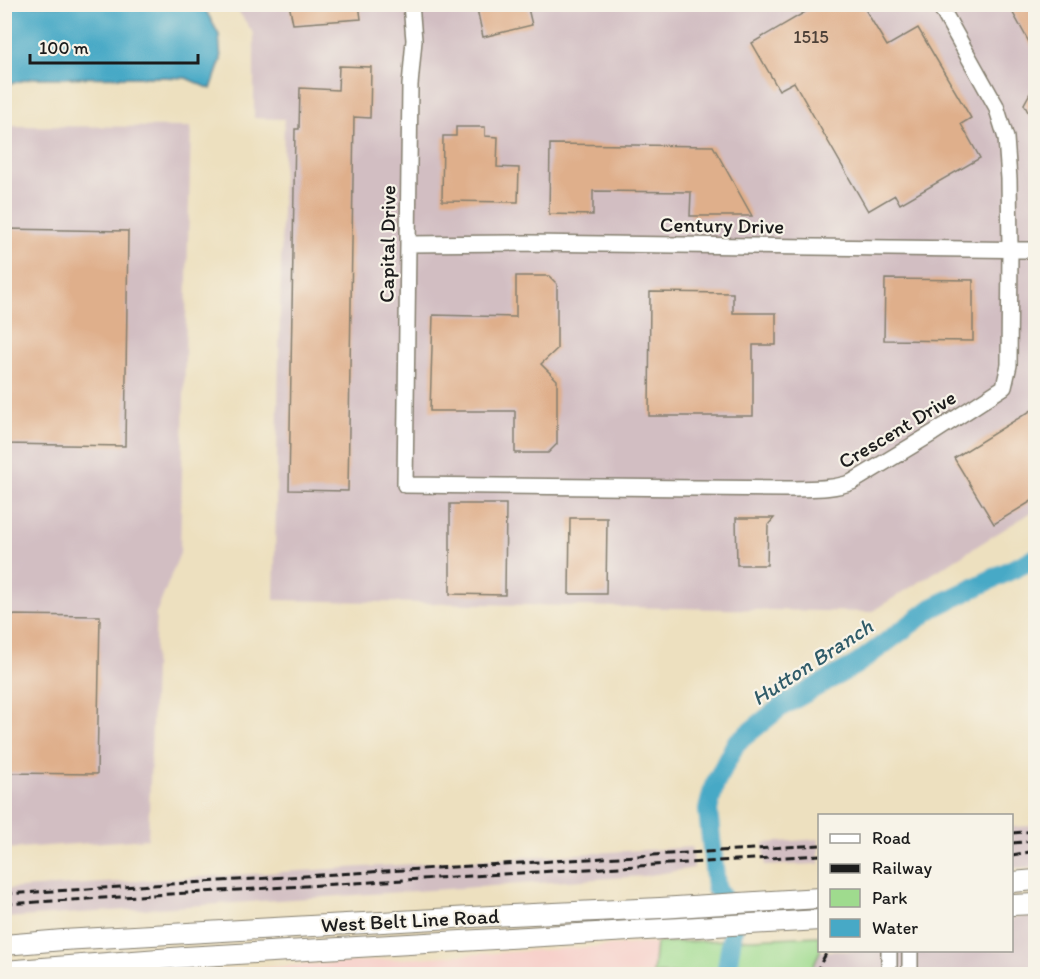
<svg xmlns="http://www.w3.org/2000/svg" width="1040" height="979" font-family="Itim,sans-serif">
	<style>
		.built { fill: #f7d0ca }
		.industrial { fill: #d2bec2 }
		.green { fill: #9fdb8e; stroke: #5e7c55; stroke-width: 1.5 }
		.water { fill: #47a9c6; stroke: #326271; stroke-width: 1.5 }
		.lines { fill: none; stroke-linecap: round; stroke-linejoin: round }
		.river { stroke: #47a9c6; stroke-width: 20 }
		.building { fill: #dfaf8b }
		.minor-casing { stroke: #847e6e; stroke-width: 18 }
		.major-casing { stroke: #847e6e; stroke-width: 22 }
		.minor { stroke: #fff; stroke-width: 15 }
		.major { stroke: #fff; stroke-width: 20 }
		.rail { stroke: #1c1c1c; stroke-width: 3; stroke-dasharray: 9 4.5; stroke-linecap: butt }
		.labels { text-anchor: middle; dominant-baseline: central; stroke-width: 4.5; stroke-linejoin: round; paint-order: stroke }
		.number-label { font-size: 18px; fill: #4d4138 }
		.street-label { font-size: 21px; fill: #1c1c1c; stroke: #f7f3e8 }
		.water-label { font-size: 22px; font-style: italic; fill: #2f5b68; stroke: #f7f3e8 }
	</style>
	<rect width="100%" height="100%" fill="#f7f3e8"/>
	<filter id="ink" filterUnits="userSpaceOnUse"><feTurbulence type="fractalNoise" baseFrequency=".0167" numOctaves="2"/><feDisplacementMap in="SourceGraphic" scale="12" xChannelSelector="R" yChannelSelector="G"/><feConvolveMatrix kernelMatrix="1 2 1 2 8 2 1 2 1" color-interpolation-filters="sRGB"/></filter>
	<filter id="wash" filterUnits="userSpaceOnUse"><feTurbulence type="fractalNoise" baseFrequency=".008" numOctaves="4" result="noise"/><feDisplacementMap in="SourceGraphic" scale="24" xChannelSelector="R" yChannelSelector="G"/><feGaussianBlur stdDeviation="1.35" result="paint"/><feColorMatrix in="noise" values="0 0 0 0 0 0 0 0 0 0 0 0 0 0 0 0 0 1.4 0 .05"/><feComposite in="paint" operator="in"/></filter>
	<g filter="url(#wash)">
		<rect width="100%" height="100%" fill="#ede0bf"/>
		<path class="built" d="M656,943L653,974H204V971Z"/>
		<path class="industrial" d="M234,5H1035V510L871,612L274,600L284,119L254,118V34Z
			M5,126L191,127L180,553L156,614L148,839L5,849Z
			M1035,826V867L1012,868V827Z
			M819,839V864L765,866L763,843Z
			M692,847L694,868L644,876L5,918V889Z
			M1035,916V974H809L820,951L1012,950V917Z"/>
		<path class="green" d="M819,936L820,951L809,974H653L656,943Z"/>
		<path class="water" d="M4,5H203L219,35L221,60L211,89L186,78L159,77L33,78L5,85Z"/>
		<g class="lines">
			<path class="river" d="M726,974L735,918L716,887L708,810L714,786L736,743L782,706L857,664L932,608L1036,558"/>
		</g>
		<g id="blocks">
			<path class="building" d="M289,4H359L361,19L293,24Z
				M476,4H527L532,25L483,37Z
				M819,4H862L887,46L918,28L971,118L961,124L980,158L900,204L895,195L868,211L794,82L779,90L752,43Z
				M1008,4H1035V53Z
				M339,66L371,67L370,118L354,117L348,491L289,490L295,129H299L300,88L338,90Z
				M1035,84V126L1024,104Z
				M456,127H485V136L498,137L497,167L519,168L518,202L442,201L443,136H456Z
				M550,144L713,146L752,216H690L691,192L593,191V215L549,214Z
				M4,229L128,231L125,446L4,444Z
				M516,276H549L557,284V349L541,364L557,380V444L548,453H515V411H430L433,315L516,317Z
				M885,279L973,280V341L884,340Z
				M650,292L733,293V313H776V345H753V416H649Z
				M1035,408V499L994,524L954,458Z
				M450,504H506L505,595L450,594Z
				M570,518H607L606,594H569Z
				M736,518H774L768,525L767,565H737Z
				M4,615L100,616L97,774L4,773Z"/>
		</g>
	</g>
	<g filter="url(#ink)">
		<use href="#blocks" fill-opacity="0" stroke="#847e6e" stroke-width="1.5"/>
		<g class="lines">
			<g class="minor-casing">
				<path id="minor" d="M411,4L414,40L410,85L405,485L788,489C809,488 832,490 852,482L933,433L1004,387L1009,365L1010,249L1009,179L1006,138L996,106L939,4
					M408,244L528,243L1036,250
					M889,950V974
					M910,950V974"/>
			</g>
			<g class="major-casing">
				<path id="major" d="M1012,882L1036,880
					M1012,905L1036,904
					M4,945L63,940L471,917L660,908L820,898
					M4,971L185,957L820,920"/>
			</g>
			<use href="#minor" class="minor"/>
			<use href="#major" class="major"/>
			<path class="rail" d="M1012,833L1036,831
				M1012,843L1036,841
				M1012,855L1036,851
				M4,894L820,845
				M4,904L820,855
				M815,974L828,950"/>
		</g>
	</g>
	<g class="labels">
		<g class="number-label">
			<text x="811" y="37">1515</text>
		</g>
		<g class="street-label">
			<text transform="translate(722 225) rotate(1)">Century Drive</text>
			<text transform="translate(387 244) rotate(-89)">Capital Drive</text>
			<text transform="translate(897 429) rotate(-31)">Crescent Drive</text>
			<text transform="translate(410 920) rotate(-3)">West Belt Line Road</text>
		</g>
		<g class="water-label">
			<text transform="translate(812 662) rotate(-33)">Hutton Branch</text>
		</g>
	</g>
	<rect width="1040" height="979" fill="none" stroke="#f7f3e8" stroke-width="24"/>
	<rect x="818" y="814" width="195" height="138" fill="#f7f3e8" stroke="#9f9d96" stroke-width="1.5"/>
	<rect x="830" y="834" width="30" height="9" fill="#ffffff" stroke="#9f9d96" stroke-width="1.5"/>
	<text x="872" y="844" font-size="18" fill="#1c1c1c">Road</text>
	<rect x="830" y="864" width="30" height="9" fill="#1c1c1c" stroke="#9f9d96" stroke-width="1.5"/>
	<text x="872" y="874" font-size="18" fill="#1c1c1c">Railway</text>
	<rect x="830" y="889" width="30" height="18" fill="#9fdb8e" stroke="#9f9d96" stroke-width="1.5"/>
	<text x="872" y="904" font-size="18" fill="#1c1c1c">Park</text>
	<rect x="830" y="919" width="30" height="18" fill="#47a9c6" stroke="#9f9d96" stroke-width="1.5"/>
	<text x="872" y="934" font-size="18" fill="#1c1c1c">Water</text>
	<path d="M30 54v9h168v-9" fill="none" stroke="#1c1c1c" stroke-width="3"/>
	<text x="39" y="54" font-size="18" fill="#1c1c1c" stroke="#f7f3e8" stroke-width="4.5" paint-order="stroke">100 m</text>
</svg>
